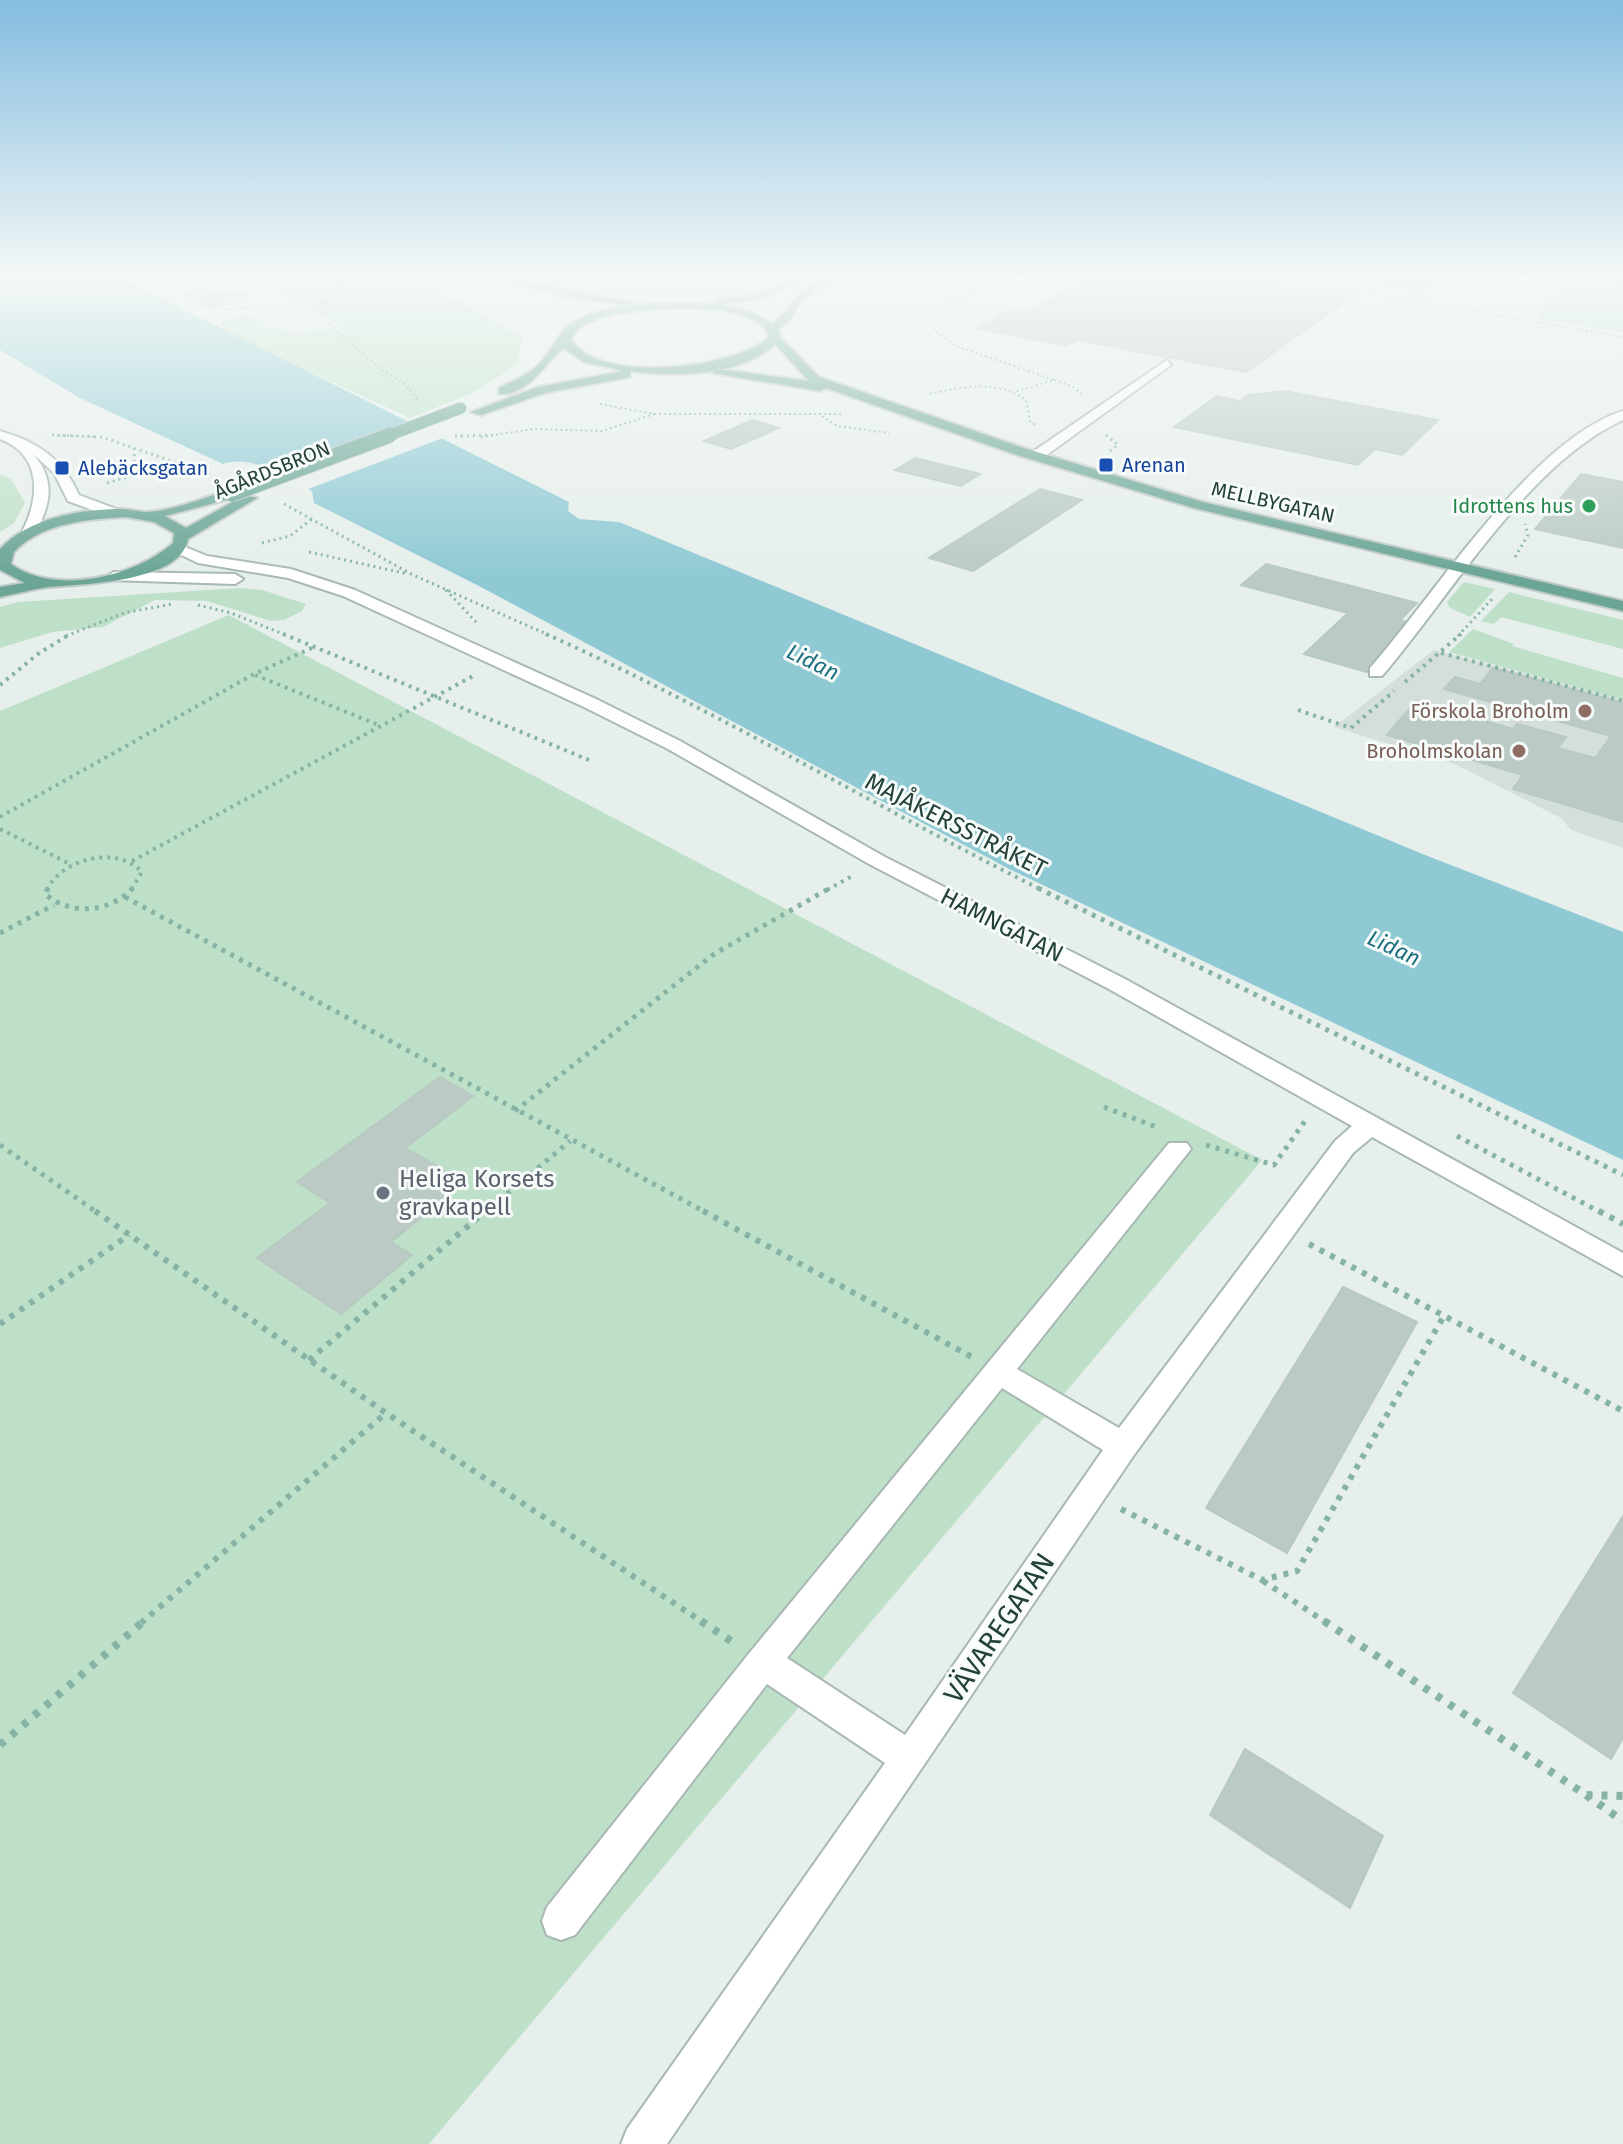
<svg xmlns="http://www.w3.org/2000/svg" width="1623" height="2144" font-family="'Fira Sans',sans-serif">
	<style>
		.built { fill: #d4dfda }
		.green { fill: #bfe0c8 }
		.water { fill: #8ec9d4 }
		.pier { fill: #e6efeb }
		.building { fill: #bbcac4; stroke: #b8c9c2; stroke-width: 2 }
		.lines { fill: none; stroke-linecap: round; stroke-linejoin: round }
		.minor-casing { stroke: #a8b8b2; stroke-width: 4 }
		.major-casing { stroke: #c2cac8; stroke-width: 4 }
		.path-far5 { stroke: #86b3a5; stroke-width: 2; stroke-dasharray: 2 3; stroke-linecap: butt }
		.path-far4 { stroke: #86b3a5; stroke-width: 3; stroke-dasharray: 2 4; stroke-linecap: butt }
		.path-far3 { stroke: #86b3a5; stroke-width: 4; stroke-dasharray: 3 5; stroke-linecap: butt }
		.path-far2 { stroke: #86b3a5; stroke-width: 5; stroke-dasharray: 4 6; stroke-linecap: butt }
		.path-far1 { stroke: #86b3a5; stroke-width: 6; stroke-dasharray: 5 7; stroke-linecap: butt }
		.path { stroke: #86b3a5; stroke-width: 8; stroke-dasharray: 6 9; stroke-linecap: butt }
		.minor { fill: #fff; fill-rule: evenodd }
		.major { fill: #6aa596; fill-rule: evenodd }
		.major-bridge-far1-casing { stroke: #c2cac8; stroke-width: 13; stroke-linecap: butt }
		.major-bridge-casing { stroke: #c2cac8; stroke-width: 17; stroke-linecap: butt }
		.major-bridge-far1 { stroke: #6aa596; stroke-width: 11 }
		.major-bridge { stroke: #6aa596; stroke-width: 15 }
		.transit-dot { fill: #1a4fb4; stroke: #f7fbf9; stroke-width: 3 }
		.leisure-dot { fill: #2e9e5b; stroke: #f7fbf9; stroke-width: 3 }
		.education-dot { fill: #8d6e63; stroke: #f7fbf9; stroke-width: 3 }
		.worship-dot { fill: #6b7280; stroke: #f7fbf9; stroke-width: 3 }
		.labels { text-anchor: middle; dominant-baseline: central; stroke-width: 6; stroke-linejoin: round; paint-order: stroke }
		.far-transit-label { font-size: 20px; fill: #164399; stroke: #f7fbf9; text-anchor: start }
		.far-street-label { font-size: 20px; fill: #24423a; stroke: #f7fbf9 }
		.far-leisure-label { font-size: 20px; fill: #27864d; stroke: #f7fbf9; text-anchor: end }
		.far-education-label { font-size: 20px; fill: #785e54; stroke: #f7fbf9; text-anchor: end }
		.far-water-label { font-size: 22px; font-style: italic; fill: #1c6f80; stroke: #f7fbf9 }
		.street-label { font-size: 24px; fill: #24423a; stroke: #f7fbf9 }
		.worship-label { font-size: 24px; fill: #5b616d; stroke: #f7fbf9; text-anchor: start }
		.near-street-label { font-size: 28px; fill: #24423a; stroke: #f7fbf9 }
	</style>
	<rect width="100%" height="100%" fill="#e6efeb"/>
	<path class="built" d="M1434,650L1623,700V848L1571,830L1561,818L1455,764L1334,727Z"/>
	<path class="green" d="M231,279H398L462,302L522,337L518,364L475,392L410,418L225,333L222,323C235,312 256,314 267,327L292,331L343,328L271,286Z
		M531,279H783C720,303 594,301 531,279Z
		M1571,279H1623V332L1536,319Z
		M0,474L11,479L25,503L14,523L0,532Z
		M1464,582L1495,589L1470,617L1450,608L1447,602Z
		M240,588L262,590L306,604L302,611L284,620L271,621L207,601L155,600L103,627L52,632L0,648V607L18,602Z
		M1509,592L1623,620V649L1501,617L1494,624L1481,621Z
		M229,615L1262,1160L429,2144H0V711Z
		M1473,629L1514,644L1512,646L1623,678V700L1449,652Z"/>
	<path class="water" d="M0,279H123L569,502L568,511L579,519L619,522L1425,855L1623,932V1160L1011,870L477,585L314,503L312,491C286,478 252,454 223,464L80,398L0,350Z"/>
	<path class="pier" d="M417,420L448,436L303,491L268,474Z"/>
	<path class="building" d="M1090,279H1261L1357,294L1246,372L1077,340L1067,346L975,328L1010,310L1025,313Z
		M1337,279H1438L1424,292Z
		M201,289L214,296L239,291L246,295L220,300L229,304L210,308L182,293Z
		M1285,391L1438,420L1402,455L1375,449L1358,465L1174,427L1217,396L1240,401L1248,395Z
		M752,420L779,428L731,449L704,441Z
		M915,458L980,474L961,486L895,470Z
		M1581,474L1623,482V548L1535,529Z
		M1040,489L1082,500L973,571L929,558Z
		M1266,564L1417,603L1400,620L1414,624L1367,672L1304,654L1348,613L1241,585Z
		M1493,668L1623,703V822L1513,789L1523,775L1387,735L1416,701L1513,729L1517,724L1566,737L1558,748L1595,758L1611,736L1444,689L1455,677L1480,684Z
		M440,1077L473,1096L405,1148L465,1182L391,1242L412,1255L341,1314L257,1258L330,1203L297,1182Z
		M1343,1287L1417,1322L1287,1553L1206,1508Z
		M1623,1516V1738L1611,1759L1513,1693Z
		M1245,1749L1383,1836L1350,1908L1210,1815Z"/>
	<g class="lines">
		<g class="minor-casing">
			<path id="minor" d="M1167,360L1171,365L1041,459H1031V453Z
				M1623,411V420C1527,464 1451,596 1382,676H1370V668C1434,596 1532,439 1623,411Z
				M0,431C38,442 63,459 79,495L119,510V516H109L68,501L54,473L32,453C56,479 51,503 36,532L24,535L22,532C40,497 42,455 0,439Z
				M178,544L207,556L291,569L355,590L596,699L680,741L885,857L1125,979L1623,1253V1276L1372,1137L1353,1153L1134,1455L667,2144H621L627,2129L885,1763L767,1684L575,1935L561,1940L547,1935L542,1921L547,1907L751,1651L1169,1143H1187L1191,1149L1017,1369L1119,1428L1335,1141L1352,1126L1109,989L871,865L668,749L584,707L343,596L288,578L198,563L173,551V545ZM1002,1388L1103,1450L905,1735L787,1658Z
				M114,572L235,574L243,579L235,584L109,580L106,577Z"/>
		</g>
		<g class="major-casing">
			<path id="major" d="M496,279H513L633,302L628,305L570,298Z
				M795,279H809L763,298L722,305L752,312L772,323C796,307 797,279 835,279L802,299L789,321L778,329L780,337L819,377L1027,449L1203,502L1623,601V611L1194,508L1017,455L826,388L820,391L712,373L718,369L809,381L775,344C741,377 674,377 630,371V377L545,393L481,415L471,412L538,387L624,371L584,362L564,348C545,363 528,396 499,394V388C510,382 526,376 536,367C548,356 555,340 565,329C588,302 680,300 714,304V300L757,293ZM660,309C687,308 760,305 769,337C736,369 596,385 571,339C583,313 635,312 660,309Z
				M232,490L239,494L237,497L165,516L186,528L245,495L257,498L188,539C181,583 80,584 49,587C33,589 16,594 0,597V587L25,583L0,570V549C28,518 81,509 122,509C130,509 139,512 147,512C174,511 206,496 232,490ZM126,517L154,522L174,533L173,543C135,577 55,596 11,564L14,552C41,523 88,519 126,517Z"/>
		</g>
		<path class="path-far5" d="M169,279L180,283L216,279
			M992,279L930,315L936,332L956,346L1054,380L1014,392
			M1285,279L1623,337
			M325,302L337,287V279
			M226,309L325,302L321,313L325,321L379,368L405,384L419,401
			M1054,380L1072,386L1084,396
			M930,394C962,386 998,380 1026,400L1030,421L1037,426
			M600,404L654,414H841
			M822,416L837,426L889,433
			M52,435L97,437
			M455,436L461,437
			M481,437L533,429L602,431L654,414"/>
		<path class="path-far4" d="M52,435L102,437L212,475
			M1106,435L1118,445L1110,451
			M455,436L493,435
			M107,483L135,475L134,448
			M284,504L413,575L551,636
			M262,543L290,536L313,518
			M309,552L408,574
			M1515,557L1528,535L1525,524
			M446,590L477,623
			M198,605L231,613L288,636
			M66,636L124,613L172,604
			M1458,636L1493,598"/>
		<path class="path-far3" d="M283,634L589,760
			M546,634C716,710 876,807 1042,890
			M1441,653L1623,701
			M255,675L381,726
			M1405,682L1461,634
			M0,685L38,654L70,634
			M1298,710L1351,728L1394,691
			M0,817L254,674L314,647
			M0,829L72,865
			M132,861L473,676
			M47,890C62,858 118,845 142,872L131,890
			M827,890L854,875"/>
		<path class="path-far2" d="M48,888L45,894C71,916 109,913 133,888
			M1038,888L1623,1175
			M125,897L707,1213
			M0,933L54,905
			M1104,1107L1159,1128
			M515,1111L714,954L830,888
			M1457,1136L1602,1213
			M0,1145L98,1213
			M1206,1145L1274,1165L1305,1121
			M484,1213L570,1141"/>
		<path class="path-far1" d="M95,1211L386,1413L704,1623
			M703,1211L972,1357
			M1599,1211L1623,1224
			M1309,1244L1623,1411
			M0,1324L129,1235
			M309,1360L486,1211
			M1121,1509L1262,1580L1297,1571L1445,1314
			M1263,1581L1327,1623
			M141,1623L386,1413"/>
		<path class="path" d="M701,1621L734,1643
			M1324,1621L1586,1795L1623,1796
			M0,1745L144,1621
			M1586,1795L1623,1821"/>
		<use href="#minor" class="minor"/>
		<use href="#major" class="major"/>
		<g class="major-bridge-far1-casing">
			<path id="major-bridge-far1" d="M384,437L461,408"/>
		</g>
		<g class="major-bridge-casing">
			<path id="major-bridge" d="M232,494L390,435"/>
		</g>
		<use href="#major-bridge-far1" class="major-bridge-far1"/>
		<use href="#major-bridge" class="major-bridge"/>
	</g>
	<linearGradient id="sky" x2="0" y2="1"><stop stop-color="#84bce0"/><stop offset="0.48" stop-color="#f4f8f6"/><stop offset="1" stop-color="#f4f8f6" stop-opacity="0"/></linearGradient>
	<rect width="1623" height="579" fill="url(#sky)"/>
	<g class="transit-dot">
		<rect x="1098" y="457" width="16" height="16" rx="4"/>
		<rect x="54" y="460" width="16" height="16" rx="4"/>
	</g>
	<circle class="leisure-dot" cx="1589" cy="506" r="8"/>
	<g class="education-dot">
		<circle cx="1585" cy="711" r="8"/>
		<circle cx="1519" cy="751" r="8"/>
	</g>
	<circle class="worship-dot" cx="383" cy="1193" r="8"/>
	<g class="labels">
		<g class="far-transit-label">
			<text x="1122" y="465">Arenan</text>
			<text x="78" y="468">Alebäcksgatan</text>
		</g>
		<g class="far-street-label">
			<text transform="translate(272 470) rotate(-22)">ÅGÅRDSBRON</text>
			<text transform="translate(1273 502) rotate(13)">MELLBYGATAN</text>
		</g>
		<g class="far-leisure-label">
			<text x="1573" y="506">Idrottens hus</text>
		</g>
		<g class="far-education-label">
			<text x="1569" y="711">Förskola Broholm</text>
			<text x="1503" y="751">Broholmskolan</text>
		</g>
		<g class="far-water-label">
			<text transform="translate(813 662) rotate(26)">Lidan</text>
			<text transform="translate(1394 948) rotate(25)">Lidan</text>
		</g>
		<g class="street-label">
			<text transform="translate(956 825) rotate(27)">MAJÅKERSSTRÅKET</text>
			<text transform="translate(1002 925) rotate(27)">HAMNGATAN</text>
		</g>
		<g class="worship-label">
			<text x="399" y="1179">Heliga Korsets<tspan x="399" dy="28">gravkapell</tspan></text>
		</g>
		<g class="near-street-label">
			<text transform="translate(999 1628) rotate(-56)">VÄVAREGATAN</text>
		</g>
	</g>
</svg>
